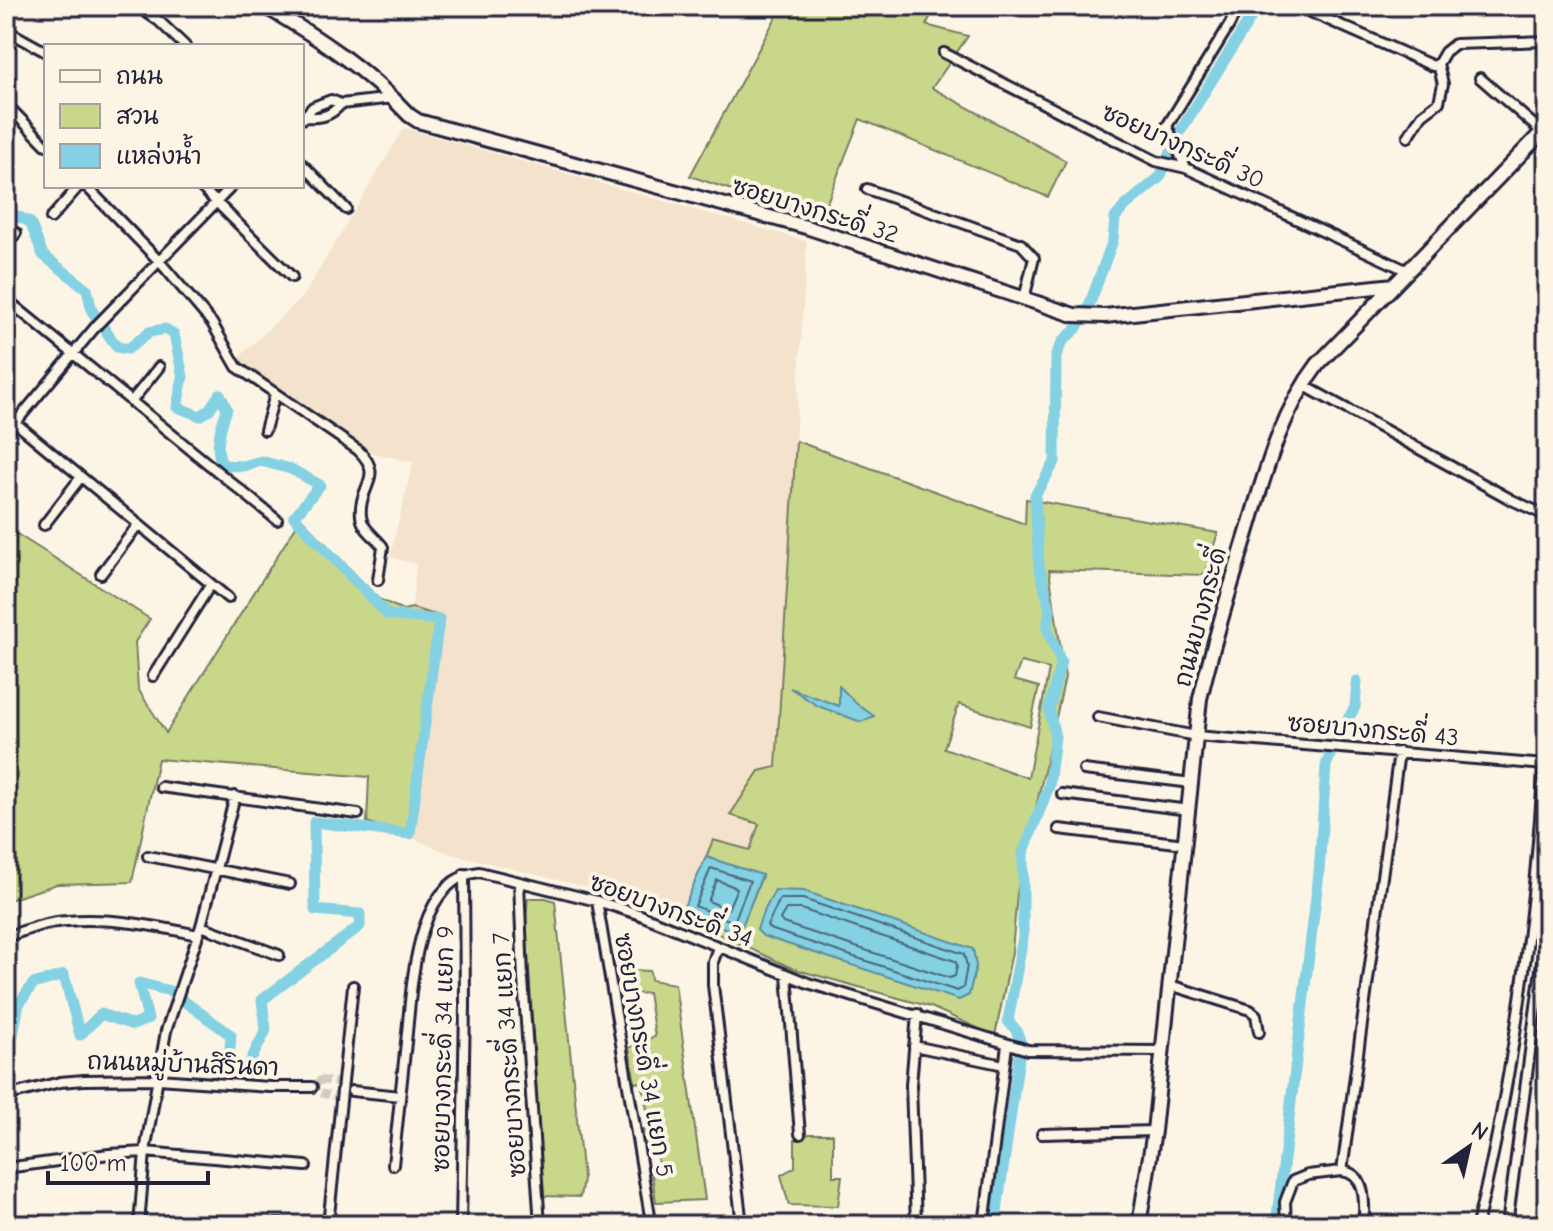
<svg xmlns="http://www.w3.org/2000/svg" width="1553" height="1231" font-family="'Comic Neue','Playpen Sans Thai',sans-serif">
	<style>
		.built { fill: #f4e2cc }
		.green { fill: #c9d78b; stroke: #767c63; stroke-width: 2; fill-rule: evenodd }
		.water { fill: #84d1e3; stroke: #5d8ba0; stroke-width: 2 }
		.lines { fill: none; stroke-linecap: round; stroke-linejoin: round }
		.shore { stroke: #49687e; stroke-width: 2 }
		.canal { stroke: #84d1e3; stroke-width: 11 }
		.street-tunnel { stroke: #d0cbc3; stroke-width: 8; stroke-dasharray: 8 4; stroke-linecap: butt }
		.street-casing { stroke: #22223b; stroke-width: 14 }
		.secondary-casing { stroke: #22223b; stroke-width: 18 }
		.street { stroke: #fcf5e5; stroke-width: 8 }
		.secondary { stroke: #fcf5e5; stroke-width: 12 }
		.labels { text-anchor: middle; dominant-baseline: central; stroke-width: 8; stroke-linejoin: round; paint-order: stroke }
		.street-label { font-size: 24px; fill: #22223b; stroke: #fcf5e5 }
	</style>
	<rect width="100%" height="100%" fill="#fcf5e5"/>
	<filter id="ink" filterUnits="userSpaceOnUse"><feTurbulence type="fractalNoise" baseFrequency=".0125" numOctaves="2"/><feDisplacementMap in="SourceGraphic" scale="16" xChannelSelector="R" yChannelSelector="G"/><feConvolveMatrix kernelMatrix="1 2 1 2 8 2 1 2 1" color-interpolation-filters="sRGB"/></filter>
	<g filter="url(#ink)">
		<path class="built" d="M404,128L807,241L776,767L759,771L730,815L760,824L750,850L713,841L680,916L630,898L448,853L412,838L443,617L412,608L416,564L390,557L413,462L373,453L236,360L304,295Z"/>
		<path class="green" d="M782,6H936L926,25L968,36L932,88L1066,161L1048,197L860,119L820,220L690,176Z
			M796,441L1025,524L1026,499L1218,533L1204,575L1049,570L1065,677L1017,893L1012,952L995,1036L931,1007L794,969L680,916L682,911L739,933L762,876L706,857L713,840L750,850L759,824L730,815L759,771L776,767ZM1021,662L1049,669L1028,778L944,748L959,704L1030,727L1039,687L1014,680Z
			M301,518L379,599L403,610L412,608L443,617L412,838L367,822L369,777L158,759L132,882L57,884L6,901V527L150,619L135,642L138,689L166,733Z
			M528,898H546L555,901L583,1179L580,1197L543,1196L526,920Z
			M629,970L650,971L651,980L675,984L705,1200L656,1202L651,1169L658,1168L657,1151L646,1146L644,1129L650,1126L642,1082L635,1083L629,1048L655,1036L648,993L619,995L616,983H630Z
			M809,1134H833V1176H842L838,1206L789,1205L781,1175L795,1167V1140Z"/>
		<path class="water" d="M839,686L857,704L874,716L861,722L818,706L790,688L839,706Z
			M706,857L762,875L739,934L682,911Z
			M775,890L804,891L973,949L976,966L969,995L959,1000L763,936L757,930L762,915Z"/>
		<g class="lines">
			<path class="shore" d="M711,868L750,881L734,922L695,906Z
				M717,880L737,888L728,909L708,901Z
				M780,899H803L964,954L967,966L963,988L957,991L770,929L767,926Z
				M786,909H801L955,961L957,965L955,976L950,978L783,923L780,919Z"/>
			<path class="canal" d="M6,211L30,222L43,255L87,289L92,311L117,347L128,349L149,332L165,329L174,334L183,377L177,407L200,416L208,411L220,394L227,409C221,426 213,450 223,465L243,466L261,461L291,469L320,485L294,517L388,615L439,620L410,834L314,822L315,910L360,914V926L262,1000L266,1030L247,1068L229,1062L231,1035L170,991L139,983L148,1019L133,1025L101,1014L80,1035L64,975L33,984L19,1004L9,1055H6
				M1337,738L1355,707L1357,681
				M995,1225L1021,1043L1016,1030L1008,1021L1023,937V854L1049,786L1055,737L1049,709L1061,662L1047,628L1050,610L1039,566L1035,495L1055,462L1056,355L1063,341L1076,329L1089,306L1113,240L1115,218L1125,206L1160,177L1181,130L1250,19L1252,6
				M1276,1225L1319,873L1326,766L1330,755"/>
			<path class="street-tunnel" d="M321,1080L344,1084L352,1091L343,1098L319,1093L312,1087Z"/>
			<g class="street-casing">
				<path id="street" d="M137,6L159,21L185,46
					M1297,6L1433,66L1438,64L1445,52L1455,44L1547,41
					M6,30L46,52
					M944,53L1156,161L1186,168L1408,271
					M1480,78L1542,132
					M6,104L46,145
					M305,117C320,118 330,117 341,104
					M302,119L313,107L331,100L341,104L393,98
					M1408,137L1422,115L1439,102L1443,84L1438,64
					M302,164L346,209
					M1186,168L1167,126L1230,24L1238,6
					M86,186L159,261L212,323L237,367L358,450C386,477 358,486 361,516C362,529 376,537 383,547L378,580
					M200,186L292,277
					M867,189L1021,244L1034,258L1024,299
					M51,218L79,186
					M6,246L16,233
					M6,299L277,520
					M1303,385L1512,500L1547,516
					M131,402L159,367
					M6,415L228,598
					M265,430L275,394
					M6,434L97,325L232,186
					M44,525L81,477
					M101,574L138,525
					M153,676L211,584
					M1098,717L1196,736L1546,765
					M1084,770L1192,783
					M161,787L358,814
					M1062,794L1189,810
					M1059,829L1185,844
					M148,856L290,884
					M519,882L523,979L540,1225
					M597,901L650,1216
					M201,926L279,955
					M6,937C26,930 46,922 67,921C109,917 157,926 198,935
					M718,947L713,962V985L742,1225
					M787,975L800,1134
					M1170,985L1250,1010L1256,1015L1259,1032
					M914,1046L1004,1065
					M352,1091L400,1096
					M6,1096L60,1082L84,1080L159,1079L270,1087H312
					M1042,1134L1154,1131
					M393,1165C397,1124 402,1083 406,1042C412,992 413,879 479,872L597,901L638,914L808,983L1028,1050L1163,1051
					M6,1168L109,1154L145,1152L306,1166
					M139,1225L145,1152L166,1031L201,926L235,796
					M161,1225L295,1224
					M328,1225L353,986
					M461,1225L465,1006L464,874
					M916,1225L911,1085L917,1014
					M984,1225L1007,1045
					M1286,1225L1285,1202L1293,1181L1308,1175L1342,1171
					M1364,1225C1364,1205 1368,1174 1342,1171L1399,752
					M1477,1225C1514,1074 1534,919 1544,764
					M1507,1225L1547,924"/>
			</g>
			<g class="secondary-casing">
				<path id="secondary" d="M264,6C318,37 366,69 409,115L418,121L806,227L1074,315L1105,316L1394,285
					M1139,1225L1154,1131L1200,699C1213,643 1230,588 1247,533C1265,473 1280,414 1318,364L1547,127"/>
			</g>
			<use href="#street" class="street"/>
			<use href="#secondary" class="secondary"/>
		</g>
	</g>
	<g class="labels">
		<g class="street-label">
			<text transform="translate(1183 146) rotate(24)">ซอยบางกระดี่ 30</text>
			<text transform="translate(815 210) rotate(17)">ซอยบางกระดี่ 32</text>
			<text transform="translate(1200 617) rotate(-75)">ถนนบางกระดี่</text>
			<text transform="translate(1373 730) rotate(5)">ซอยบางกระดี่ 43</text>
			<text transform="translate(671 910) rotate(20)">ซอยบางกระดี่ 34</text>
			<text transform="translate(443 1049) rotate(-89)">ซอยบางกระดี่ 34 แยก 9</text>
			<text transform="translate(509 1055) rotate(-94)">ซอยบางกระดี่ 34 แยก 7</text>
			<text transform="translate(644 1055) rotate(80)">ซอยบางกระดี่ 34 แยก 5</text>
			<text transform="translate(183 1064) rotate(2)">ถนนหมู่บ้านสิรินดา</text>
		</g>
	</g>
	<rect width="1553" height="1231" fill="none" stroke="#fcf5e5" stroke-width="32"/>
	<rect x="16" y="16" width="1521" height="1199" fill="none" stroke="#22223b" stroke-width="3" filter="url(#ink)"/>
	<rect x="44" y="44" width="260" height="144" fill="#fcf5e5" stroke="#a5a1a1" stroke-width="2"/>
	<rect x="60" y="70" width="40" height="12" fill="#fcf5e5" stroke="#a5a1a1" stroke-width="2"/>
	<text x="116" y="84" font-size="24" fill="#22223b">ถนน</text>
	<rect x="60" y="104" width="40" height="24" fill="#c9d78b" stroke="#a5a1a1" stroke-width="2"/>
	<text x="116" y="124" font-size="24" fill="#22223b">สวน</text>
	<rect x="60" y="144" width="40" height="24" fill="#84d1e3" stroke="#a5a1a1" stroke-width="2"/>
	<text x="116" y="164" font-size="24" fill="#22223b">แหล่งน้ำ</text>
	<g transform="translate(1469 1147) rotate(34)" stroke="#fcf5e5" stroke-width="6" paint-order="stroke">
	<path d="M0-6L14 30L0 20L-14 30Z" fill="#22223b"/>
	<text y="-12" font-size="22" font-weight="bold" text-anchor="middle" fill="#22223b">N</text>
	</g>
	<path d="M48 1171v12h160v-12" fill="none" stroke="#22223b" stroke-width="4"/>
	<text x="60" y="1171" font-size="24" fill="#22223b" stroke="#fcf5e5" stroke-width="6" paint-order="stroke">100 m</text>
</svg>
